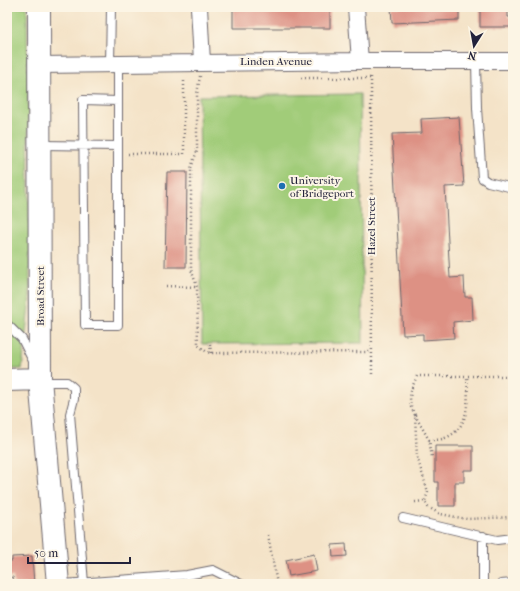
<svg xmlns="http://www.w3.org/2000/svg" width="520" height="591" font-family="'IM FELL French Canon',serif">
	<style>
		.green { fill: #a1cc79; stroke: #62775a }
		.building { fill: #dd9184 }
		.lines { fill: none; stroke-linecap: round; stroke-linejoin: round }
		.lane-casing { stroke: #6c666c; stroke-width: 10 }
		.street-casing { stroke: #6c666c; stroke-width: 18 }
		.secondary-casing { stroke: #6c666c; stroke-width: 24 }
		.path { stroke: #6c666c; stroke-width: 2.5; stroke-dasharray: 1 3; stroke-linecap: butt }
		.lane { stroke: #fff; stroke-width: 8 }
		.street { stroke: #fff; stroke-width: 16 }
		.secondary { stroke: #fff; stroke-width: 22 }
		.poi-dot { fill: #1f6fb2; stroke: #fcf5e5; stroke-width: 1.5 }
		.labels { text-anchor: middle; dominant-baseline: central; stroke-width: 4; stroke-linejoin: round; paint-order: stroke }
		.street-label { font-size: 11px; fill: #22223b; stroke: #fcf5e5 }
		.poi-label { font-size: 11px; fill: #22223b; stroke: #fcf5e5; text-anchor: start }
	</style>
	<rect width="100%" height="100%" fill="#fcf5e5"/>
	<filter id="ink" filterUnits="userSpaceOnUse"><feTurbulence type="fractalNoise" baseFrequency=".025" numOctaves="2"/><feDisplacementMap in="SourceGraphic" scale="8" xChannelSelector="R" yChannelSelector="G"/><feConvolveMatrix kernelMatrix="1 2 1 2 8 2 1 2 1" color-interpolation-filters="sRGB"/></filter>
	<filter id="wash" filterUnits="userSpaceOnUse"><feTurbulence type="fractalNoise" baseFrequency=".012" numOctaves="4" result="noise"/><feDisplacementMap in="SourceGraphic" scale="16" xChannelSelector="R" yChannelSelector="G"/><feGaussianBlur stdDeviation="0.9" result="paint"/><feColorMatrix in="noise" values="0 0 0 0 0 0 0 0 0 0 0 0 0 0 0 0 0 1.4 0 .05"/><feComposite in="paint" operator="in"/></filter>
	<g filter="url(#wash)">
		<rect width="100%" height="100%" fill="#f4e3c8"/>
		<path class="green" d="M7,7H27L30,297L22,369H7Z
			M360,94L363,343L202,344L199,96Z"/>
		<g id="blocks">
			<path class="building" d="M233,7H330V28H233Z
				M391,7H459V20L392,23Z
				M480,7H508V17H512V27H480Z
				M459,117L464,186L445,187L450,278L464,277L465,297H472L473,320L453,322L454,338L423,340V334L403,335L392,134L422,133L421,119Z
				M167,172H187L186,267H165Z
				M435,446H473V470H464V482H455V506H438V482H435Z
				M346,544L347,556L333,557L332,545Z
				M314,554L317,571L289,576L286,560Z
				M32,556L34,584H14L13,577L7,578V561H12V557Z"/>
		</g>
	</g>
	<g filter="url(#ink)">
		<use href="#blocks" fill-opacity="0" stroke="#6c666c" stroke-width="1"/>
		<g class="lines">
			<g class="lane-casing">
				<path id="lane" d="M476,61L477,108L482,178L488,182L513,188
					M118,63V101
					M110,64L111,7
					M83,100L118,101V325H85Z
					M40,145L118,146
					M7,324L22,339L33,361
					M41,382H67L74,388V399L70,414L84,583
					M403,518L497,540L513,538
					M483,536V584
					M63,584L187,575L213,570L241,584
					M501,584L513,583"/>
			</g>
			<g class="street-casing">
				<path id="street" d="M199,7L202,62
					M356,7L360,61
					M39,65L360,61H513"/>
			</g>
			<g class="secondary-casing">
				<path id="secondary" d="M39,7L40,379L58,584
					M7,380L40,379"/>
			</g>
			<path class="path" d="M200,76L197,94V151L191,168V269L197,287L198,345L207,352L211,353L372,352
				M371,77L372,375
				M301,78H371
				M128,154H184V78
				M166,286L197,287
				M210,344L211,353
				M513,376H417L411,390L410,398L411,407L415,415L417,457L428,492L425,501L428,507L440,514L467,519L513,517
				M415,415L429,440L432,457
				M429,440C434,440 440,440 445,438C471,428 468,398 467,376
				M415,502L425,501
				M268,535L277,584"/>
			<use href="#lane" class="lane"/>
			<use href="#street" class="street"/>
			<use href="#secondary" class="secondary"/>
		</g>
	</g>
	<circle class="poi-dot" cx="282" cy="186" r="4"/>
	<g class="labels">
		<g class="street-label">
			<text x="276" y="61">Linden Avenue</text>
			<text transform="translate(371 226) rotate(-90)">Hazel Street</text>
			<text transform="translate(40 296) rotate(-90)">Broad Street</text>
		</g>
		<g class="poi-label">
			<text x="290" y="180">University<tspan x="290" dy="13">of Bridgeport</tspan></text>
		</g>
	</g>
	<rect width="520" height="591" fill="none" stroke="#fcf5e5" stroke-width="24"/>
	<g transform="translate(474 46) rotate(191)" stroke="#fcf5e5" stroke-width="3" paint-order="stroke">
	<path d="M0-3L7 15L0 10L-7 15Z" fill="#22223b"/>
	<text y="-6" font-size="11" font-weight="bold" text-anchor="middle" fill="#22223b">N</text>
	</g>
	<path d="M28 557v6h102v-6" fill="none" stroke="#22223b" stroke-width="2"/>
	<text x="34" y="557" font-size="12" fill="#22223b" stroke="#fcf5e5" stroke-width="3" paint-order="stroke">50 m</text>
</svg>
